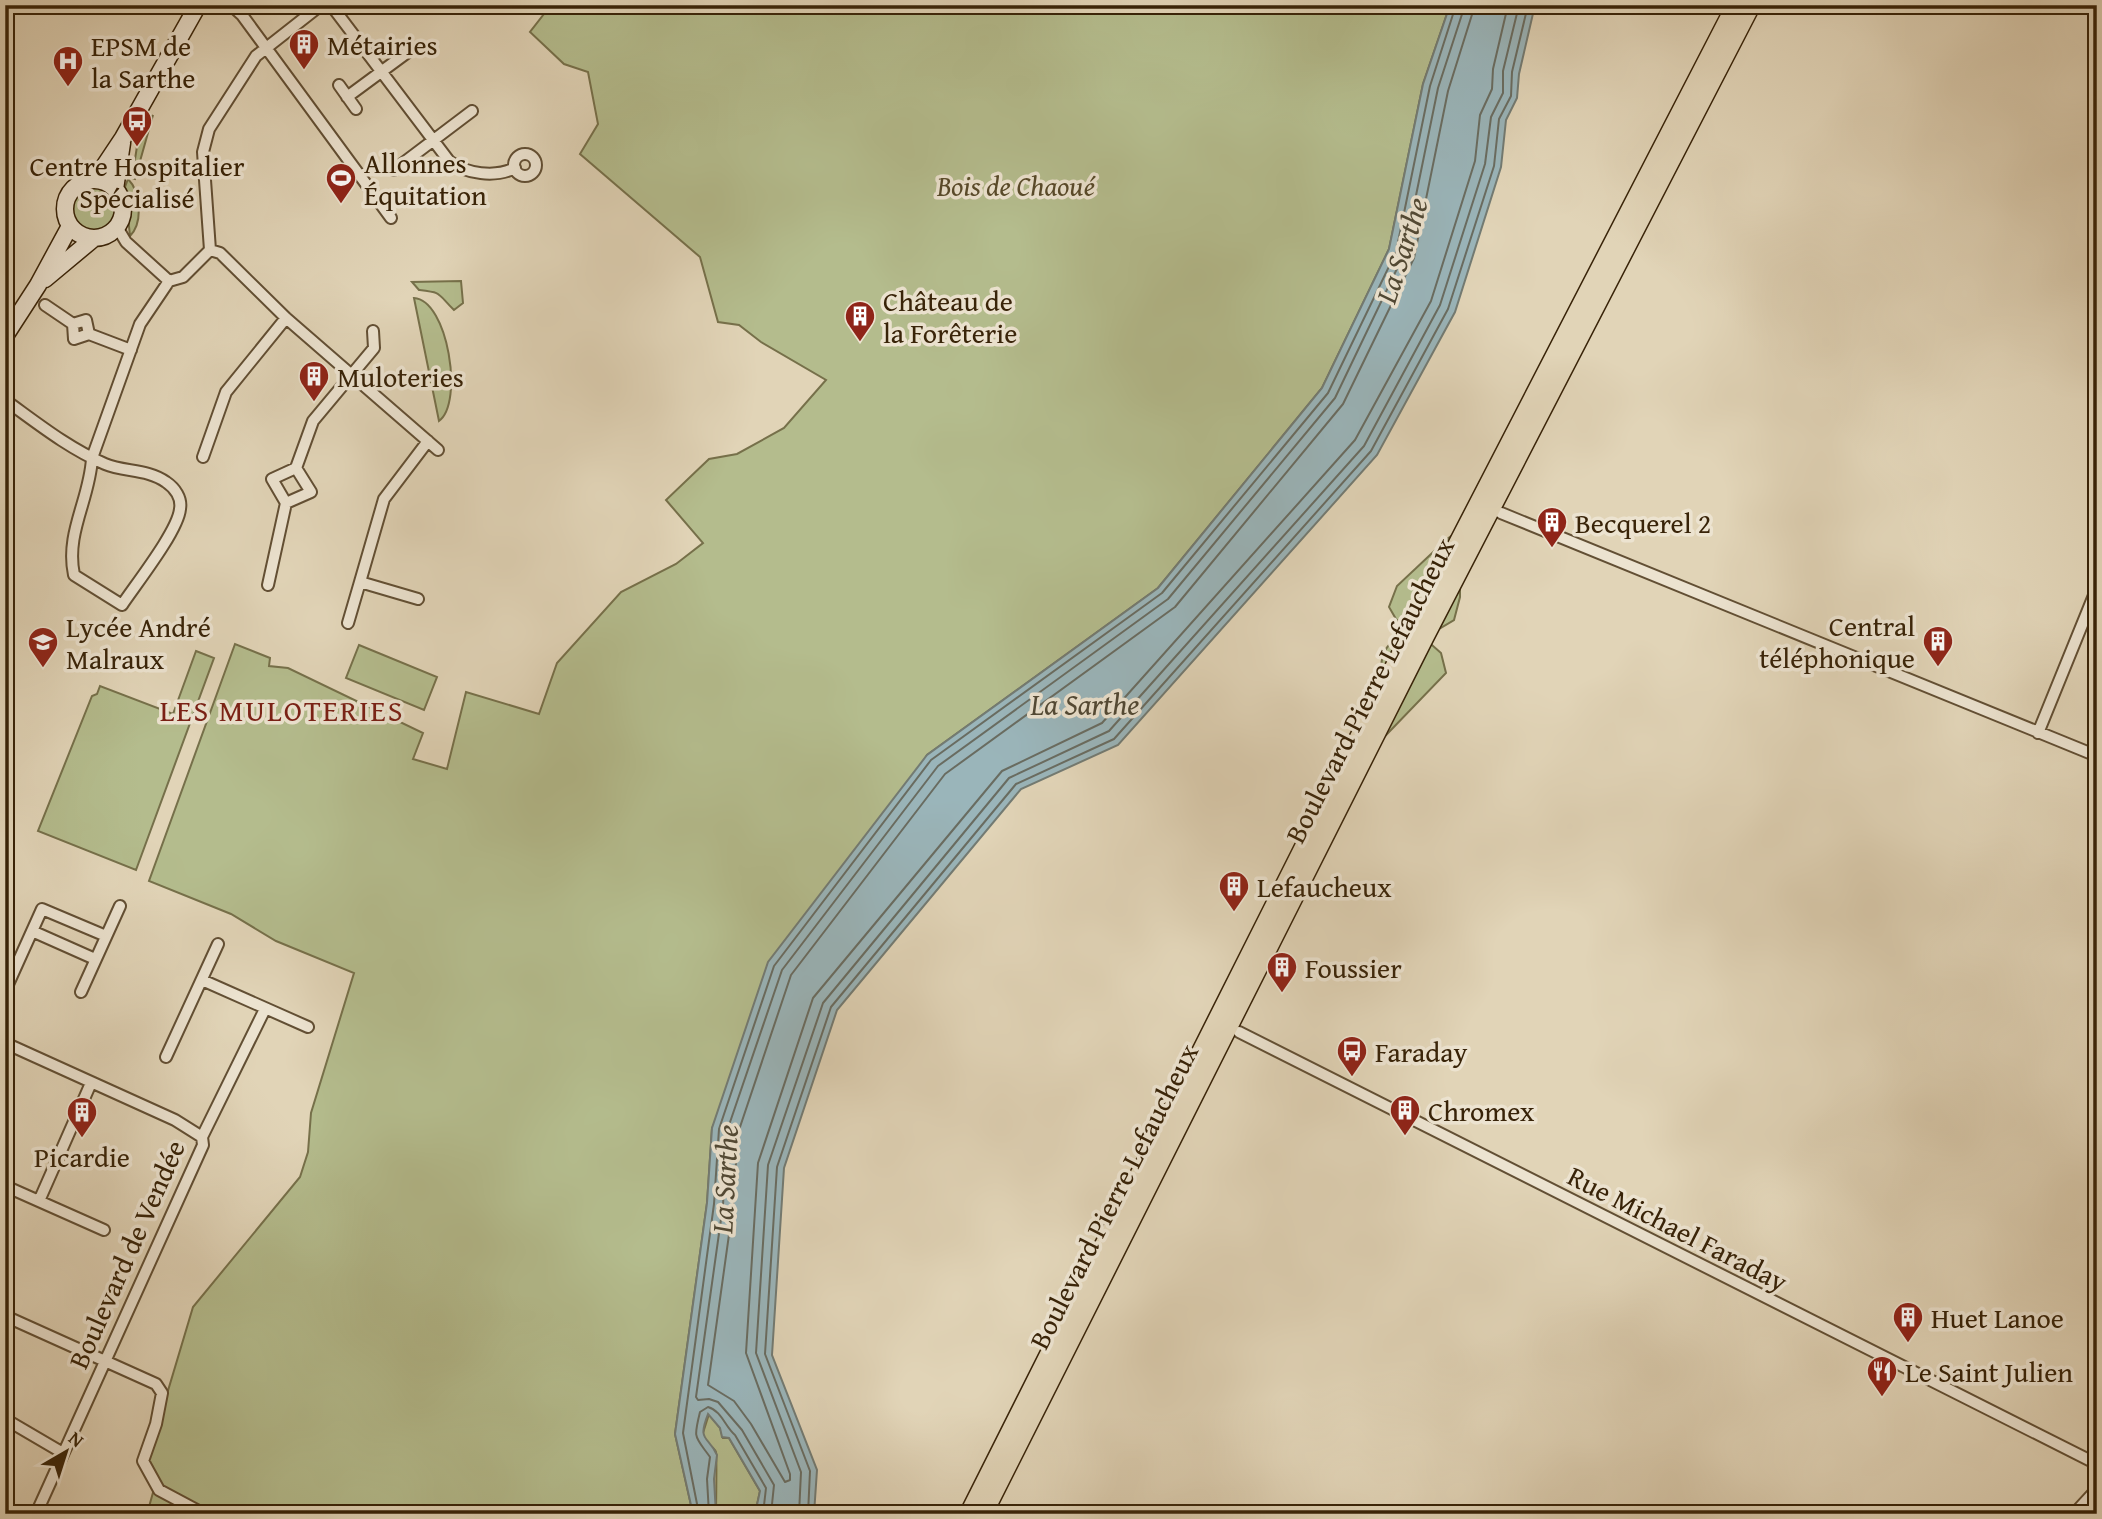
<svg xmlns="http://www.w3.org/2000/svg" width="2102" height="1519" font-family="'Gentium Book Plus',serif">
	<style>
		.green { fill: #b4bc8d; stroke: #76704a; stroke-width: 2 }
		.water { fill: #9ab5ba; stroke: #737b73; stroke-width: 2 }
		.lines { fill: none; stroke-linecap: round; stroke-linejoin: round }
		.shore { stroke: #696c61; stroke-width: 2 }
		.street-casing { stroke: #624f34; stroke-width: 14 }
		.secondary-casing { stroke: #382308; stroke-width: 19 }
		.primary-casing { stroke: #382308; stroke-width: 21 }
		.street { stroke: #ece3d0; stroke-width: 10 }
		.secondary { stroke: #ece3d0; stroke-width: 16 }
		.primary { stroke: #e1d4b7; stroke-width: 18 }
		.labels { text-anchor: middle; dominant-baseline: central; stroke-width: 7; stroke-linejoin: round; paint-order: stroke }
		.poi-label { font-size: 28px; fill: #382308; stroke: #ece3d0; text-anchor: start }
		.park-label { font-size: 28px; font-style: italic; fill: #574929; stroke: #ece3d0 }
		.street-label { font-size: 28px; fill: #382308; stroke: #ece3d0 }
		.water-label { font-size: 30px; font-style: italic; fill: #504834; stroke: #ece3d0 }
		.neighbourhood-label { font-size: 30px; letter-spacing: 2px; fill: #7a1f14; stroke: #ece3d0 }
	</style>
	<rect width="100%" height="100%" fill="#e1d4b7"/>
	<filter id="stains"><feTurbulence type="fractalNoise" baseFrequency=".00286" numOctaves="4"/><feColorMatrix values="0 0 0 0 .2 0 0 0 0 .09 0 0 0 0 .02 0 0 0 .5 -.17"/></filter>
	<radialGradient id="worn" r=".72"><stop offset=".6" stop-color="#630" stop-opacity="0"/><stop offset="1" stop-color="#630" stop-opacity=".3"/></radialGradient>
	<path class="green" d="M551,5H1450L1423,84L1389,249L1322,388L1158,588L927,755L712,1128L707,1203L675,1434L693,1514H147L154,1489L144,1471L193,1307L300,1177L308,1152L311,1113L354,973L276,941L231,914L149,881L235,644L270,658L269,666L288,668L423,733L413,759L447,769L466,692L539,714L557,663L621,592L676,564L703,543L666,500L709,459L737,454L784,428L826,380L761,342L739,325L718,322L700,257L580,154L598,124L588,72L564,64L530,32Z
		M153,115L135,179L132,178L138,140Z
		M128,179C141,192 143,223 130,236L125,187Z
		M71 209a23 23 0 1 1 46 0a23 23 0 1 1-46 0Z
		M461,281L463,303L454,310C436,292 443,293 419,290L412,282Z
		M414,298C448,300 464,403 439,421Z
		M1468,524L1381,694C1381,661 1376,645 1411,632L1396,619L1389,607L1397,586L1447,539Z
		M1460,568V597L1454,620L1424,638L1441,653L1446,673L1363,759Z
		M359,645L437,677L424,710L346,678Z
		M196,651L214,658L136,870L38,831L92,696L97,694L100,686L173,714Z
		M709,1414L720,1428L723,1438H729L760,1491L755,1514H716C716,1504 717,1456 716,1452C714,1447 708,1444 704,1441L703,1433Z"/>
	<path class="water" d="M1450,5H1535L1519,74L1517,98L1506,120L1501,167L1455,312L1377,455L1118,745L1021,789L837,1010L784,1168L772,1355L817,1470L814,1514H755L760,1491L729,1438L722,1437L720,1428L708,1414C697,1442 708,1435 717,1455L714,1479L716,1514H693L675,1434L707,1203L712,1128L768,962L927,755L1158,588L1322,388L1389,249L1423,84Z"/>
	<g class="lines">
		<path class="shore" d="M1475,5L1448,91L1414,258L1343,404L1175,607L945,774L791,975L738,1133L733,1206L708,1385L734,1401L751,1424L785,1482L790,1480V1474L746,1353L758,1163L813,998L1002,771L1102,723L1355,440L1431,301L1475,161L1480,115L1492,89L1493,69L1508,5
			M699,1514L683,1433L714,1204L719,1129L774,966L931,760L1162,593L1328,393L1396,252L1430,86L1456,5
			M709,1514L707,1479L710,1457C695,1436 693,1440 700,1412L708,1407C722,1411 725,1427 735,1435L766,1488L763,1514
			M771,1514L774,1485L742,1430L718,1402L709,1399L698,1400L696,1397L723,1205L727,1131L782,970L938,766L1168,599L1335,398L1404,254L1438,88L1465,5
			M799,1514L801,1472L756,1353L768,1165L823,1003L1009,778L1109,731L1364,446L1440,305L1485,164L1491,117L1503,93V71L1519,5
			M808,1514L810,1471L765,1354L777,1167L831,1007L1016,784L1114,739L1371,451L1448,309L1494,166L1499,119L1511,96L1512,72L1528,5"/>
		<g class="street-casing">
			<path id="street" d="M231,5L242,15L391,218
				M331,5L449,161C466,174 495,178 515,168
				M339,85L356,109
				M347,97L412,49
				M514 165a11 11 0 1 1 22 0a11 11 0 1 1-22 0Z
				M394,170L472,111
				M117,227L126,242L169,281
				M210,250L220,253L286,318L438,450
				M210,250L203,152L209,129L256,56L321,5
				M45,305L73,324
				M89,334L74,339L73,324L86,320L89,334L131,350
				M5,400C37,423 68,448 105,464C124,472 148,469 166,482C175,488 182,498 180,509C178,531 136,584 122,605L74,575C65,533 90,499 92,458L140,324L169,281L183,277L210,250
				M203,457L226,392L286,318
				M296,468L272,479L286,503L311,492L296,468L313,421L374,348L373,331
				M1501,513L2097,756
				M268,585L286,503
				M418,599L360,582L384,499L428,441
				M348,623L360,582
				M2038,733L2097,588
				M32,931L95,959
				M202,980L308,1027
				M5,991L42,909L106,936
				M81,992L120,906
				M1239,1032L2097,1464
				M5,1043L175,1120L202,1137L203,1145L36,1514
				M166,1057L218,944
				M202,1137L265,1009
				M5,1186L104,1230
				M39,1201L91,1083
				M5,1316L156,1384L162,1393L156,1424L143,1461L159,1490L204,1514
				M5,1419L63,1453
				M2074,1514L2097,1489"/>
		</g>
		<g class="secondary-casing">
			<path id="secondary" d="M65 209a29 29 0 1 1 58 0a29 29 0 1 1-58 0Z
				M95,180L123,138L198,5
				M115,189L122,143
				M45,279L93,239
				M5,336L38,285L70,226"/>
		</g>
		<g class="primary-casing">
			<path id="primary" d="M969,1514L1402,652L1736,5
				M983,1514L1424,638L1751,5"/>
		</g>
		<use href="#street" class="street"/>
		<use href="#secondary" class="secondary"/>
		<use href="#primary" class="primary"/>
	</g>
	<defs>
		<g id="building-pin" transform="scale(1.575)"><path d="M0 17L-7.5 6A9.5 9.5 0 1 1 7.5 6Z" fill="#8f2418" stroke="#ece3d0"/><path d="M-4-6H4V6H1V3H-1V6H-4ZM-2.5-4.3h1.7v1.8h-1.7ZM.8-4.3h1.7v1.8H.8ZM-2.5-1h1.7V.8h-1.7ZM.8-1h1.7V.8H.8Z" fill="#fff"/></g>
		<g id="hospital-pin" transform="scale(1.575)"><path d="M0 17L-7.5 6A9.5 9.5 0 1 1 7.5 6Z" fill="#8f2418" stroke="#ece3d0"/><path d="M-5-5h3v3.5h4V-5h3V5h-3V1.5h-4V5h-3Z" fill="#fff"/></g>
		<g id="bus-pin" transform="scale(1.575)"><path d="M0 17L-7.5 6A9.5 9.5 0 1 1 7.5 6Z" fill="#8f2418" stroke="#ece3d0"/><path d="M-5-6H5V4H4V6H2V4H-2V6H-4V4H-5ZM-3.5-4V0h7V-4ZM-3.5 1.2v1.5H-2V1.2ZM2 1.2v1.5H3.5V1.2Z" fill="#fff"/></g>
		<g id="stadium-pin" transform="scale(1.575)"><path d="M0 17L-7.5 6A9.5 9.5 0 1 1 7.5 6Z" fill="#8f2418" stroke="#ece3d0"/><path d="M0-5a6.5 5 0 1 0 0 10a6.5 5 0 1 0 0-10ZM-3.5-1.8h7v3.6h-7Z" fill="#fff"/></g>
		<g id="school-pin" transform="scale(1.575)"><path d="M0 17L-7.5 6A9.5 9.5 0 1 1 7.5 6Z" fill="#8f2418" stroke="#ece3d0"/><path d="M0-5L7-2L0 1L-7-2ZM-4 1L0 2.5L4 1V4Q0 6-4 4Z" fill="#fff"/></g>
		<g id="restaurant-pin" transform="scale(1.575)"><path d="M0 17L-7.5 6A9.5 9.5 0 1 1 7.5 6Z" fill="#8f2418" stroke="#ece3d0"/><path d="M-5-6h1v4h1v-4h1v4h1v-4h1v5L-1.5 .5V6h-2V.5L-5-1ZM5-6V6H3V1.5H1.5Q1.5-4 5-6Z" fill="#fff"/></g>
	</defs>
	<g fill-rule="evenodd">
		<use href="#building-pin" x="304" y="44"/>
		<use href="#hospital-pin" x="68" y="61"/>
		<use href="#bus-pin" x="137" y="121"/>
		<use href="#stadium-pin" x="341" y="178"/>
		<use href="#building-pin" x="860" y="316"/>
		<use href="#building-pin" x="314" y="376"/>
		<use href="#building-pin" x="1552" y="522"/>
		<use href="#building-pin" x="1938" y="641"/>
		<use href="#school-pin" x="43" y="642"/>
		<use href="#building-pin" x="1234" y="886"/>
		<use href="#building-pin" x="1282" y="967"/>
		<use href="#bus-pin" x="1352" y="1051"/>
		<use href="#building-pin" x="1405" y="1110"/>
		<use href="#building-pin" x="82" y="1112"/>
		<use href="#building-pin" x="1908" y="1317"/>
		<use href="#restaurant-pin" x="1882" y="1371"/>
	</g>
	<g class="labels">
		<g class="poi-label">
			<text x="327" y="44">Métairies</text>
			<text x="91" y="45">EPSM de<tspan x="91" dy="32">la Sarthe</tspan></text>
			<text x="364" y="162">Allonnes<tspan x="364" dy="32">Équitation</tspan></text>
			<text x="137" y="165" text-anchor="middle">Centre Hospitalier<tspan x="137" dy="32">Spécialisé</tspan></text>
			<text x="883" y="300">Château de<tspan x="883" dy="32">la Forêterie</tspan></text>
			<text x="337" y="376">Muloteries</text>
			<text x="1575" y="522">Becquerel 2</text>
			<text x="1915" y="625" text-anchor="end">Central<tspan x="1915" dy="32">téléphonique</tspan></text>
			<text x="66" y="626">Lycée André<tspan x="66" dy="32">Malraux</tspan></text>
			<text x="1257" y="886">Lefaucheux</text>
			<text x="1305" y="967">Foussier</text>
			<text x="1375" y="1051">Faraday</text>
			<text x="1428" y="1110">Chromex</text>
			<text x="82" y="1156" text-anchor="middle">Picardie</text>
			<text x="1931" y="1317">Huet Lanoe</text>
			<text x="1905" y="1371">Le Saint Julien</text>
		</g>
		<g class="park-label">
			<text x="1016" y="185">Bois de Chaoué</text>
		</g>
		<g class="street-label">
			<text transform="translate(1369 690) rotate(-63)">Boulevard Pierre Lefaucheux</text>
			<text transform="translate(1113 1196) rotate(-63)">Boulevard Pierre Lefaucheux</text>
			<text transform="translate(1678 1228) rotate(27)">Rue Michael Faraday</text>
			<text transform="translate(126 1254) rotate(-66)">Boulevard de Vendée</text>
		</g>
		<g class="water-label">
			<text transform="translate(1401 250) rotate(-72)">La Sarthe</text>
			<text x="1085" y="704">La Sarthe</text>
			<text transform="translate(724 1179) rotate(-87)">La Sarthe</text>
		</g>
		<g class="neighbourhood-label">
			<text x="282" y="710">LES MULOTERIES</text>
		</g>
	</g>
	<rect width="2102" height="1519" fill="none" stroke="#e1d4b7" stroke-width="28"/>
	<rect x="7" y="7" width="2088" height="1505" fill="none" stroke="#382308" stroke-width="3.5"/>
	<rect x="14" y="14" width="2074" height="1491" fill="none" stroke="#382308" stroke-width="2"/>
	<g transform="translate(66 1452) rotate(39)" stroke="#ece3d0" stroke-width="5" paint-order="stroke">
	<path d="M0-5L12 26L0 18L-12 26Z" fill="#382308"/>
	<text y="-10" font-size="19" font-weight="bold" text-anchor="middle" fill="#382308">N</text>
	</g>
	<rect width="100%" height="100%" filter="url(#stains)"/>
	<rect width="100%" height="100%" fill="url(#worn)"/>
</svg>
